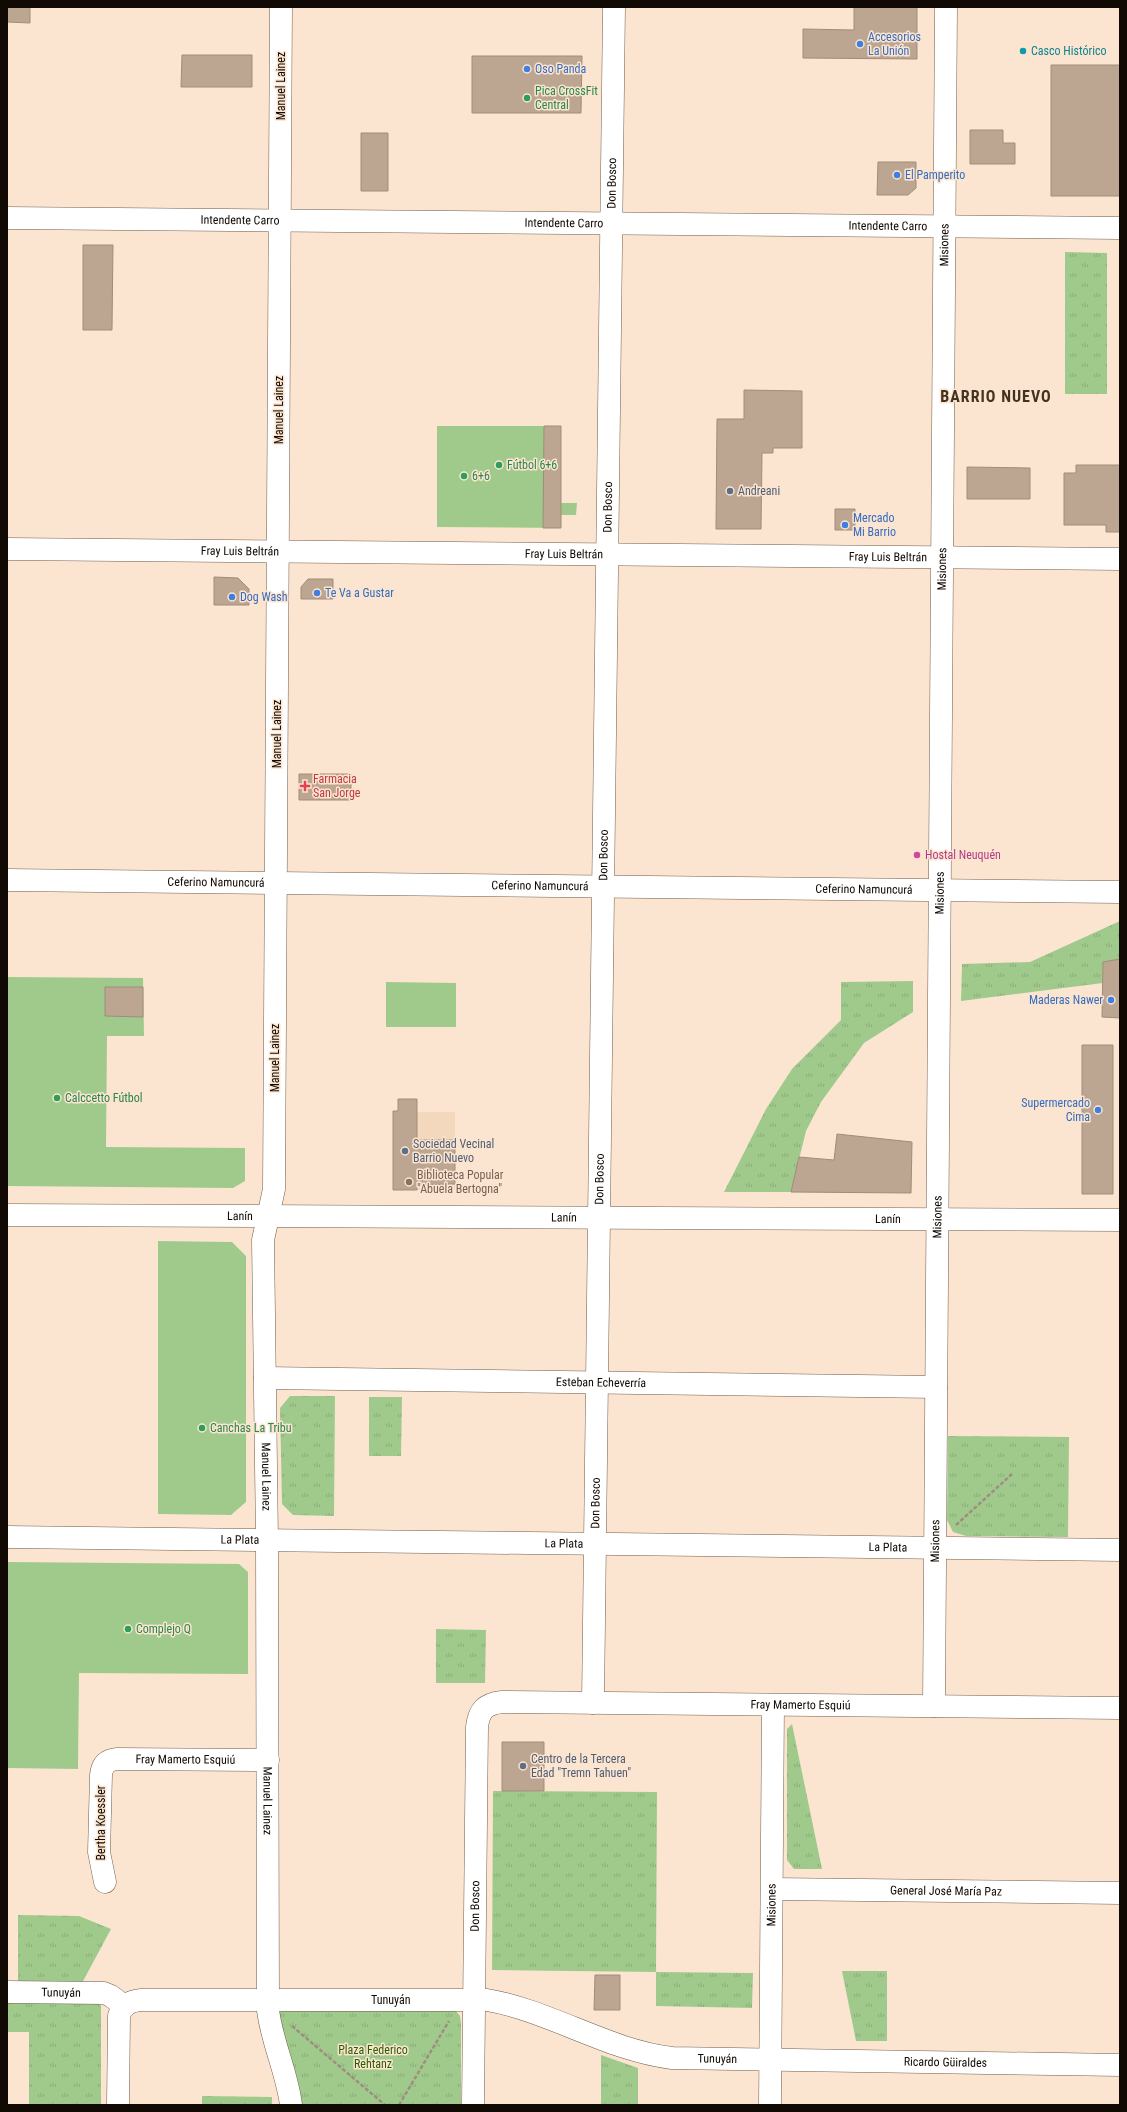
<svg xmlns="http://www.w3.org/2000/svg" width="1127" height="2112" font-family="'Roboto Condensed',sans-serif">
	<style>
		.built { fill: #f4d8bd }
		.grass { fill: url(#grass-tufts) }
		.garden { fill: #a0ca8c }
		.building { fill: #bca692; stroke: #a18c78 }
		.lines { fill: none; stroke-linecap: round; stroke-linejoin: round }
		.minor-casing { stroke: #715d4b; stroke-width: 23 }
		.path { stroke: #9f8e7f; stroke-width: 2.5; stroke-dasharray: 4 2; stroke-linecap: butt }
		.minor { stroke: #fff; stroke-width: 22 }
		.shop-dot { fill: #3f7fe0; stroke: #fce5d0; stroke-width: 1.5 }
		.culture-dot { fill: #0f9aa8; stroke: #fce5d0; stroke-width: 1.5 }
		.leisure-dot { fill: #2e9e5b; stroke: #fce5d0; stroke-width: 1.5 }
		.service-dot { fill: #5c6f8a; stroke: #fce5d0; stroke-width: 1.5 }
		.health-dot { fill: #e0444e; stroke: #fce5d0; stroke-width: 1.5 }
		.hotel-dot { fill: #d1479c; stroke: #fce5d0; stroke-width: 1.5 }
		.education-dot { fill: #8d6e63; stroke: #fce5d0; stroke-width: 1.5 }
		.labels { text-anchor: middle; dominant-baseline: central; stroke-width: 3; stroke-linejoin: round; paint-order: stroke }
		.shop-label { font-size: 12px; fill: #366cbe; stroke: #fce5d0; text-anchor: start }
		.culture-label { font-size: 12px; fill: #0d838f; stroke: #fce5d0; text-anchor: start }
		.street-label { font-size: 12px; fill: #110a04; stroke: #fce5d0 }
		.leisure-label { font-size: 12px; fill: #27864d; stroke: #fce5d0; text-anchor: start }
		.service-label { font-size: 12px; fill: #4e5e75; stroke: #fce5d0; text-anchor: start }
		.health-label { font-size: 12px; fill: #be3a42; stroke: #fce5d0; text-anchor: start }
		.hotel-label { font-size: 12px; fill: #b23c85; stroke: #fce5d0; text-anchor: start }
		.education-label { font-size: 12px; fill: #785e54; stroke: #fce5d0; text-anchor: start }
		.park-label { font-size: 12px; fill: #2a5d00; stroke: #fce5d0 }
		.district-label { font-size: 16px; font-weight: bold; letter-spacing: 1px; fill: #433220; stroke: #fce5d0 }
	</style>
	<defs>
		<pattern id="grass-tufts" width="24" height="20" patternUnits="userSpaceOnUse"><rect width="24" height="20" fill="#a0ca8c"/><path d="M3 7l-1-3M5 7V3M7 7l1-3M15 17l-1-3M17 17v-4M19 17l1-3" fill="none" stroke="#89ac77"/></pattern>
	</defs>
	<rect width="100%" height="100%" fill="#fce5d0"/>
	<path class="built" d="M417,1112H455V1190H417Z"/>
	<path class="grass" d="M1065,252L1107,253V394H1065Z
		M1120,921V959L1103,963V983L961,1001L962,964L1030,962Z
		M913,981V1012L864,1043L821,1102L806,1131L791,1192H724L766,1109L792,1069L841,1020V982Z
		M290,1396H335L334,1516L293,1515L282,1504L280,1408Z
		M369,1397H402L401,1456H369Z
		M948,1436L1069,1437L1068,1537L966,1536L953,1532L947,1520Z
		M436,1629L486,1630L485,1683H436Z
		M792,1724L822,1869H794L787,1860V1729Z
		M493,1791L657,1792L656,1972L753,1973L752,2008L656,2006V1972L492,1970Z
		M18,1915L79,1916L111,1929L82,1983H18Z
		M842,1971H887V2041H856Z
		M7,1998H93L101,2006V2105H29V2032H7Z
		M280,2009L455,2010L460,2016L461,2024V2105H297L277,2011Z
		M601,2055L638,2068V2105H601Z
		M202,2096L272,2097V2105H202Z"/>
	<path class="garden" d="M437,426H561V503H577L576,515H561V528L437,527Z
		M7,977L143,978L144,1036H107L106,1147L245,1148V1181L233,1188L7,1186Z
		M386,982L456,983V1027H386Z
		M158,1241L232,1242L246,1256V1502L231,1515L158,1514Z
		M7,1562L239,1564L248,1572V1674L79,1673L78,1769L7,1768Z"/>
	<path class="building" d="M7,7H30V23L7,22Z
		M854,7H917V59L803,58V29L854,30Z
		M182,55H252V87H181Z
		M472,56H582L581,113H472Z
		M1051,65H1120V196H1051Z
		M970,130H1003V143H1015V164H970Z
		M361,133H388V191H361Z
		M878,162H916V188L908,195H877Z
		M83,245H113L112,330H83Z
		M744,390L802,391V448H773V453H762L761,529H716L717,419H744Z
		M544,426H561V528H543Z
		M1076,465H1120V532H1106V525H1064V473H1076Z
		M967,467L1030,468V499H967Z
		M835,509H855V530H835Z
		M214,577L238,578L249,589V605H214Z
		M308,579H333V599H301V587Z
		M299,774H351V800H299Z
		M1120,959V1018L1102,1017L1103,962Z
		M105,987H143V1017L105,1016Z
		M1082,1045H1113V1194H1082Z
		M398,1099H417V1140H455V1184L417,1185V1190H393V1111H398Z
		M837,1134L912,1142L911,1193L791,1192L799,1157L834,1160Z
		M502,1742H544V1791H502Z
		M595,1975H620V2010H594Z"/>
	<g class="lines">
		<g class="minor-casing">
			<g id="minor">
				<path id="s1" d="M281,7L274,1189L263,1240L267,1541L268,2010C272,2043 287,2072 291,2105"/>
				<path id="s2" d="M7,218L1120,228"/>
				<path id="s3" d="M7,549L1120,559"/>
				<path id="s4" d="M7,880L1120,892"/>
				<path id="s5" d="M7,1215L1120,1220"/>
				<path id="s6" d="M265,1378L936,1387"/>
				<path id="s7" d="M7,1537L1120,1550"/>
				<path id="s8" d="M593,1703L614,7"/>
				<path id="s9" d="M934,1706L946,7"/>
				<path id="s10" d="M105,1882L99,1852L101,1775C102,1765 107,1760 117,1759L268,1760"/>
				<path id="s11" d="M772,1889L1120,1893"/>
				<path id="s12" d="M7,1992L104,1993L111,1996L124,2006"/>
				<path id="s13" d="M118,2105L119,2016C122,2005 130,2001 141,2000H487C551,2011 607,2050 672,2058L1120,2065"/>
				<path id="s14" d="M473,2105L477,1727C479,1710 485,1704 502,1702L1120,1708"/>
				<path id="s15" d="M770,2105L773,1705"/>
			</g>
		</g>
		<path class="path" d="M956,1525L1012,1474
			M292,2026L385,2105
			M399,2105L449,2021"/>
		<use href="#minor" class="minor"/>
	</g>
	<g class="shop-dot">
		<circle cx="860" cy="44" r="4"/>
		<circle cx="527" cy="69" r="4"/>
		<circle cx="897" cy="175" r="4"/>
		<circle cx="845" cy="525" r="4"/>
		<circle cx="317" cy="593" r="4"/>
		<circle cx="232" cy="597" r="4"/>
		<circle cx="1111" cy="1000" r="4"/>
		<circle cx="1098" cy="1110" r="4"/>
	</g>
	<circle class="culture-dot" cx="1023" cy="51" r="4"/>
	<g class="leisure-dot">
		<circle cx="527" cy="98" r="4"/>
		<circle cx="499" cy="465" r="4"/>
		<circle cx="464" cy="476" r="4"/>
		<circle cx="57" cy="1098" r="4"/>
		<circle cx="202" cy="1428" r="4"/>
		<circle cx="128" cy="1629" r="4"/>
	</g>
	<g class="service-dot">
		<circle cx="730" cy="491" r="4"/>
		<circle cx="405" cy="1151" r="4"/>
		<circle cx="523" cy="1766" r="4"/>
	</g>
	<path class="health-dot" d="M303 780h4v4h4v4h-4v4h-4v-4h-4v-4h4z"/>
	<circle class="hotel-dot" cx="917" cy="855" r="4"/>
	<circle class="education-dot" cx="409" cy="1182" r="4"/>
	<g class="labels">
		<g class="shop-label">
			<text x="868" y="37">Accesorios<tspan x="868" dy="14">La Unión</tspan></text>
			<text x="535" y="69">Oso Panda</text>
			<text x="905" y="175">El Pamperito</text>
			<text x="853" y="518">Mercado<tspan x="853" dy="14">Mi Barrio</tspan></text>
			<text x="325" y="593">Te Va a Gustar</text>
			<text x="240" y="597">Dog Wash</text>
			<text x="1103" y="1000" text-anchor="end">Maderas Nawer</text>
			<text x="1090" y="1103" text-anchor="end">Supermercado<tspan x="1090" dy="14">Cima</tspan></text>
		</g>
		<g class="culture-label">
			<text x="1031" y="51">Casco Histórico</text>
		</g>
		<g class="street-label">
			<text transform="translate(281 86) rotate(-90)">Manuel Lainez</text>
			<text stroke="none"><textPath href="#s8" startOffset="1520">Don Bosco</textPath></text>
			<text stroke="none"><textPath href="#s2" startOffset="233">Intendente Carro</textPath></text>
			<text stroke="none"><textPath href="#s2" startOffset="557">Intendente Carro</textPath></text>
			<text stroke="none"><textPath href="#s2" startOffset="881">Intendente Carro</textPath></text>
			<text stroke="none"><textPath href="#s9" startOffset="1461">Misiones</textPath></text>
			<text transform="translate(279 410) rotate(-90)">Manuel Lainez</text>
			<text stroke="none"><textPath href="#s8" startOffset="1196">Don Bosco</textPath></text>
			<text stroke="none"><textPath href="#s3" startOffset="233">Fray Luis Beltrán</textPath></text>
			<text stroke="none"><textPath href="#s3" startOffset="557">Fray Luis Beltrán</textPath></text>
			<text stroke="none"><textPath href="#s3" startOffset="881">Fray Luis Beltrán</textPath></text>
			<text stroke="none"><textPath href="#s9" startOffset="1137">Misiones</textPath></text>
			<text transform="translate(277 734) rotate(-90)">Manuel Lainez</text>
			<text stroke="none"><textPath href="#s8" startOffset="848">Don Bosco</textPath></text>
			<text stroke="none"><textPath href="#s4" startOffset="209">Ceferino Namuncurá</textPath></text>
			<text stroke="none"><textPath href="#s4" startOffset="533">Ceferino Namuncurá</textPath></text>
			<text stroke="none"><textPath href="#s4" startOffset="857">Ceferino Namuncurá</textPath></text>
			<text stroke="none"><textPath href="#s9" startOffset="813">Misiones</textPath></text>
			<text transform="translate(275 1058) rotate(-90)">Manuel Lainez</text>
			<text stroke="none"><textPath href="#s8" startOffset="524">Don Bosco</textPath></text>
			<text stroke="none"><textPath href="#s5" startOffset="233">Lanín</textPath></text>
			<text stroke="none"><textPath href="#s5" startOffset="557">Lanín</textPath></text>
			<text stroke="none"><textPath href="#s9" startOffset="489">Misiones</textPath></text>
			<text stroke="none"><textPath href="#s5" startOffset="881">Lanín</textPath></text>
			<text stroke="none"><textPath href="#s6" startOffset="336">Esteban Echeverría</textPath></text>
			<text stroke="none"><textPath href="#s1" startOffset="1471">Manuel Lainez</textPath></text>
			<text stroke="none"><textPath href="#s8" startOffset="200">Don Bosco</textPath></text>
			<text stroke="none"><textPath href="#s7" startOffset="233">La Plata</textPath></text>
			<text stroke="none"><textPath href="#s9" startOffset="165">Misiones</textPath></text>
			<text stroke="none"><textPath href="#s7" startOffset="557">La Plata</textPath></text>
			<text stroke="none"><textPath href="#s7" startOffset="881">La Plata</textPath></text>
			<text stroke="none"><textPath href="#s14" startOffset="716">Fray Mamerto Esquiú</textPath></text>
			<text stroke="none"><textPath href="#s10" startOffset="201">Fray Mamerto Esquiú</textPath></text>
			<text stroke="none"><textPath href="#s1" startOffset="1795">Manuel Lainez</textPath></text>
			<text transform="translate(101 1823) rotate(-90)">Bertha Koessler</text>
			<text stroke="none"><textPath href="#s11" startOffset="174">General José María Paz</textPath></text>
			<text stroke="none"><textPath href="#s15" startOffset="200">Misiones</textPath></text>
			<text stroke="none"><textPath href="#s14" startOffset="199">Don Bosco</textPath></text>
			<text stroke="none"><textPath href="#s12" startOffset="54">Tunuyán</textPath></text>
			<text stroke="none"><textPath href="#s13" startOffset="368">Tunuyán</textPath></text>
			<text stroke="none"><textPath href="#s13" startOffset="704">Tunuyán</textPath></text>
			<text stroke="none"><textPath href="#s13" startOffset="932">Ricardo Güiraldes</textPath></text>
		</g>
		<g class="leisure-label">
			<text x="535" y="91">Pica CrossFit<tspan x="535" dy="14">Central</tspan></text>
			<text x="507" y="465">Fútbol 6+6</text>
			<text x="472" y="476">6+6</text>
			<text x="65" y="1098">Calccetto Fútbol</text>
			<text x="210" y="1428">Canchas La Tribu</text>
			<text x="136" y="1629">Complejo Q</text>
		</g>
		<g class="service-label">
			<text x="738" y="491">Andreani</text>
			<text x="413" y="1144">Sociedad Vecinal<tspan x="413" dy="14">Barrio Nuevo</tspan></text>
			<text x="531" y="1759">Centro de la Tercera<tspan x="531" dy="14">Edad "Tremn Tahuen"</tspan></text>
		</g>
		<g class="health-label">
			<text x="313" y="779">Farmacia<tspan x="313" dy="14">San Jorge</tspan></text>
		</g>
		<g class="hotel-label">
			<text x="925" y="855">Hostal Neuquén</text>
		</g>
		<g class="education-label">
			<text x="417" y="1175">Biblioteca Popular<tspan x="417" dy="14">"Abuela Bertogna"</tspan></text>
		</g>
		<g class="park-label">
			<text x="373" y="2050">Plaza Federico<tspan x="373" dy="14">Rehtanz</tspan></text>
		</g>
		<g class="district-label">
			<text x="996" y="396">BARRIO NUEVO</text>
		</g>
	</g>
	<rect width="1127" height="2112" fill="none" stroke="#110a04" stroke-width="16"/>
</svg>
